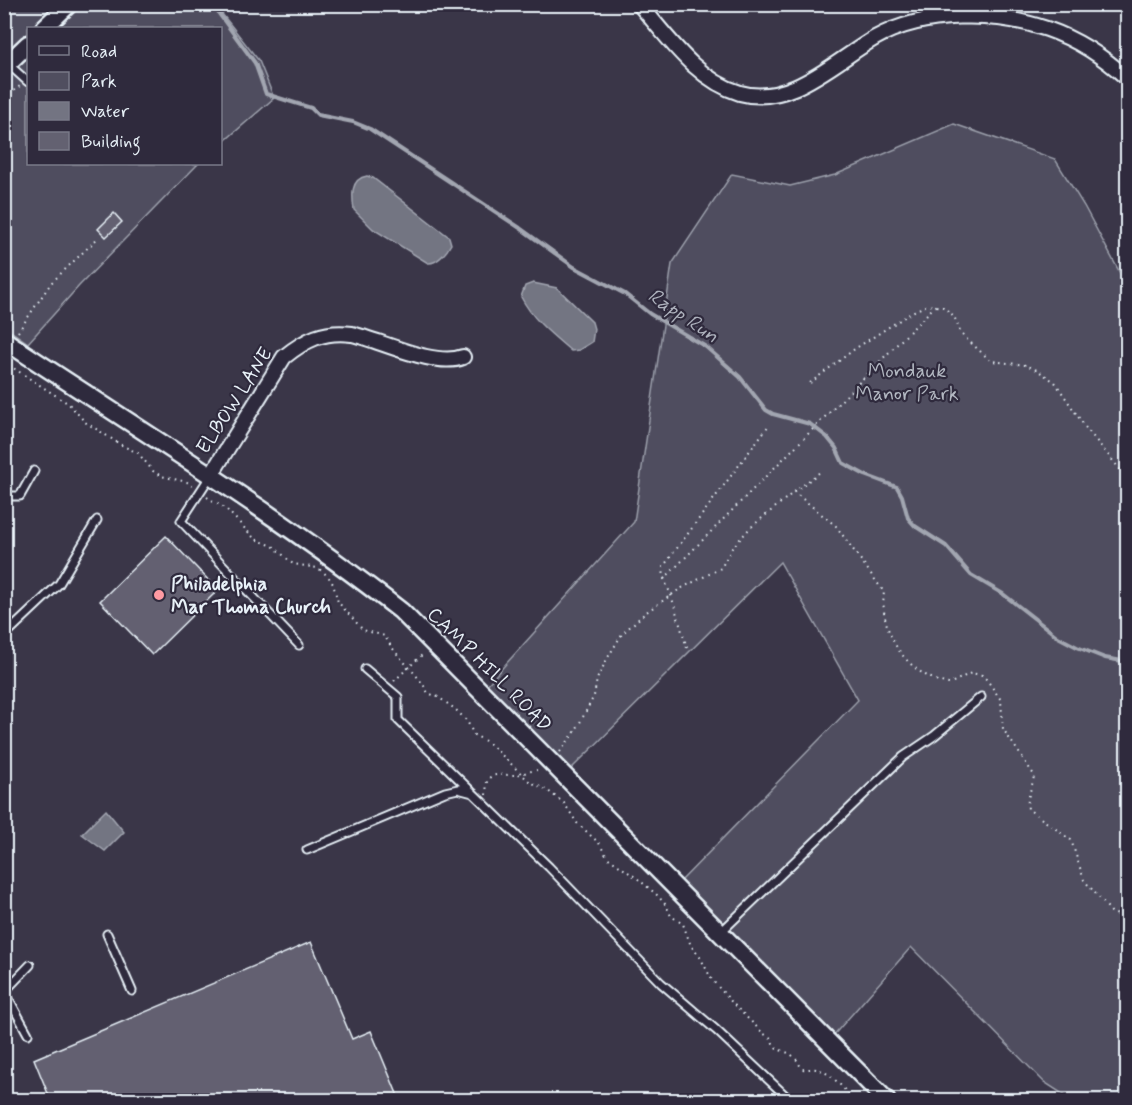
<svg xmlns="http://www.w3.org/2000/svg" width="1132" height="1105" font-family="Mynerve,sans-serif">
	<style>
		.green { fill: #504e5f; stroke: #9ca0ac; stroke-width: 1.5 }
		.water { fill: #737482; stroke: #a2a6b1; stroke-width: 1.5 }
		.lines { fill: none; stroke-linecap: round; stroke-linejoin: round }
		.stream { stroke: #a2a6b1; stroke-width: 4 }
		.building { fill: #636171; stroke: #e8f1f8; stroke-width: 1.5 }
		.service-casing { stroke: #e8f1f8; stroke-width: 11 }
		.minor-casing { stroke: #e8f1f8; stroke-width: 18 }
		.tertiary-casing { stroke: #e8f1f8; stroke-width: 21 }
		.path { stroke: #e8f1f8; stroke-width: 2; stroke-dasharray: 1.5 4.5; stroke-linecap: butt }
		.service { stroke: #2f2a3d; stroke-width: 7 }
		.minor { stroke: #2f2a3d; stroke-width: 14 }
		.tertiary { stroke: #2f2a3d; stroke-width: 16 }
		.poi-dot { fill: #ff9aa2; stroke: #2f2a3d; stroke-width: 2 }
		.labels { text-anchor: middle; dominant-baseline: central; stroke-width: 4.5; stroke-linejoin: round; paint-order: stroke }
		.park-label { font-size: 20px; fill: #b3b8c2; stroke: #2f2a3d }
		.street-label { font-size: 20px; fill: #e8f1f8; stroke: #2f2a3d }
		.poi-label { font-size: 20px; font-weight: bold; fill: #e8f1f8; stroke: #2f2a3d; text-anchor: start }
		.water-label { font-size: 21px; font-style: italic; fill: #aeb2bd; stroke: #2f2a3d }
	</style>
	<rect width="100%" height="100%" fill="#3a3648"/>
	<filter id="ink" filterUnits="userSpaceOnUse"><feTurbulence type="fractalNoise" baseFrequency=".0167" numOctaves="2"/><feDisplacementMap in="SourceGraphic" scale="12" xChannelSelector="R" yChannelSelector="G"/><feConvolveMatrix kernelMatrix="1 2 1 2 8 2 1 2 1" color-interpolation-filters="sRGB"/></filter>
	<g filter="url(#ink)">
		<path class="green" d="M5,5H215L259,61L274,98L221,144L220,28H28V164H198L79,286L28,343L5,327Z
			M954,124L1055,159L1084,206L1127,286V1100H1072L1044,1082L911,947L832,1037L679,883L858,700L780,562L569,771L486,686L634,522L672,264L732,174L790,186L835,175Z"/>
		<path class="water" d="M367,176L373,178L449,237L451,244C447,252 437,264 428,263L373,229L354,210C352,196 350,179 367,176Z
			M533,283L557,288L592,322L594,329L592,342L579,350L571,351C551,334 533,320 521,297L525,286Z
			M106,810L124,832L105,851L82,834Z"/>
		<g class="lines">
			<path class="stream" d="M212,4L255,63L266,94L311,108L318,115L353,122L370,129L520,228L574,267L625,294L650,314L706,347L740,377L766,410L773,414L810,424L827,437L836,448L843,463L865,475L897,487L902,496L908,518L915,526L946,546L971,575L1003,594L1058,637L1077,647L1105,658L1128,662"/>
		</g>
		<path class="building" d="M114,213L122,222L106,237L98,229Z
			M166,536L218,590L152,655L100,601Z
			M311,942L352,1039L371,1031L400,1101H51L34,1059Z"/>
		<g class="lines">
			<g class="service-casing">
				<path id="service" d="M8,64L28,82
					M211,475L181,521L299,645
					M4,496H20L34,471
					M4,636L59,584L97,520
					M365,669L398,697V720L471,791
					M307,850L445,792L458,789L473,793L549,867L661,983L716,1030L790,1100
					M721,932L903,757L934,736L981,697
					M107,934L132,991
					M4,992L30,965
					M5,992L28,1034"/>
			</g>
			<g class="minor-casing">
				<path id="minor" d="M639,4C668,37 696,80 740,93C790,107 835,61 875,38C923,11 995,11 1047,29C1076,39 1105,58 1128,79
					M211,475L284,357C305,340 324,330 352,334C382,341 435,368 463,357"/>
			</g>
			<g class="tertiary-casing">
				<path id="tertiary" d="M44,28L69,4
					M4,67L28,44
					M4,340C138,429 275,512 401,611L886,1100"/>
			</g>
			<path class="path" d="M4,7L7,4
				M4,98L20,86
				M18,332L51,283L99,237
				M4,362L69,404L85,422L123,446L138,453L153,471L161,476L187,482L192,486
				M810,383L856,348L914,311L927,305L943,307L954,316L961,334L991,361L1026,365L1037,370L1055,382L1085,427L1128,479
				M794,492L820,472
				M207,497L226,509L255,539L273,546L293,564L318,568L328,576L333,584L338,602L363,630L385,636C396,658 417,671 428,693L438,697L455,709L467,721L474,735L489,743L529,781L548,791L564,803L577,823L599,843L607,857L638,879L656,894L666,905L671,916L683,924L691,946L700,957L712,980L737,1008L764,1034L771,1038C776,1054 783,1048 793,1056C797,1059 799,1064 802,1069C807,1070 811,1068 816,1069C830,1071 845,1090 853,1100
				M664,579L936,305
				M687,648L671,595L664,579L663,567L769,425
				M394,681L423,654
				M560,752L575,732L594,696L597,679L607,659L622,634L645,613L680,589L721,568L732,548L750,528L794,492L836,526L884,592C879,634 908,676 949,684L971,673L982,675L987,680L1001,700L1003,729L1034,775C1033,787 1026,796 1028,809L1071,840L1084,880L1112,913L1128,918
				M486,795L487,781L491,776C499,774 504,775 512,775C520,775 529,771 537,770"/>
			<use href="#service" class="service"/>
			<use href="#minor" class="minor"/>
			<use href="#tertiary" class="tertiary"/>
		</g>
	</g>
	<circle class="poi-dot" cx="159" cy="595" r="6"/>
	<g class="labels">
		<g class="park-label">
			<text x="907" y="371">Mondauk<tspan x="907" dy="23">Manor Park</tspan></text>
		</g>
		<g class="street-label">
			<text transform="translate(235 401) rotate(-57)">ELBOW LANE</text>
			<text transform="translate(489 670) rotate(45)">CAMP HILL ROAD</text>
		</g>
		<g class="poi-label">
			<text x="171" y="584">Philadelphia<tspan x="171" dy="23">Mar Thoma Church</tspan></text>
		</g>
		<g class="water-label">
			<text transform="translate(683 316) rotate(34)">Rapp Run</text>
		</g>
	</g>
	<rect width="1132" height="1105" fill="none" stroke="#2f2a3d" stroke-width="24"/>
	<rect x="12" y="12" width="1108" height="1081" fill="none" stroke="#e8f1f8" stroke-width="2" filter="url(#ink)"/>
	<rect x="27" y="27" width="195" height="138" fill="#2f2a3d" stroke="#797a88" stroke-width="1.5"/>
	<rect x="39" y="46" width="30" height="9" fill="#2f2a3d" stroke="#797a88" stroke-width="1.5"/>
	<text x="81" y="57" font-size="18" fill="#e8f1f8">Road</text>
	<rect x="39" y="72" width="30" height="18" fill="#504e5f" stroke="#797a88" stroke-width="1.5"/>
	<text x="81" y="87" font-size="18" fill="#e8f1f8">Park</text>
	<rect x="39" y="102" width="30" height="18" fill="#737482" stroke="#797a88" stroke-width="1.5"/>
	<text x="81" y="117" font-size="18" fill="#e8f1f8">Water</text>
	<rect x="39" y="132" width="30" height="18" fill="#636171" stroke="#797a88" stroke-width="1.5"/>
	<text x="81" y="147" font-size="18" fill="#e8f1f8">Building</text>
</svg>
